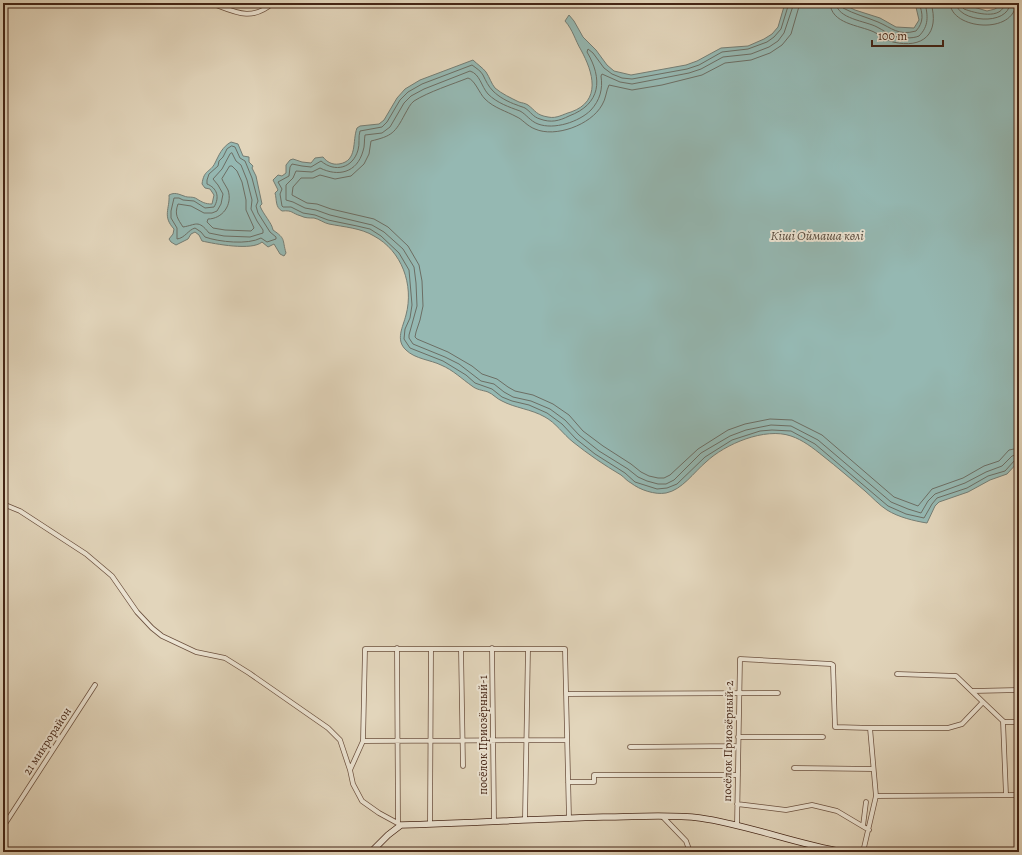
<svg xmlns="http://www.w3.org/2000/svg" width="1022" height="855" font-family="Alegreya,serif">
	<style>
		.water { fill: #95b8b2; stroke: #757d74 }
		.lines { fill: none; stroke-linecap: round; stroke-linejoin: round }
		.shore { stroke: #6c6e64; stroke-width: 1 }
		.street-casing { stroke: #6c513f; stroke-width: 5.5 }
		.secondary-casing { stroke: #442516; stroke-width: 7 }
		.street { stroke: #ece4d3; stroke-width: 4 }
		.secondary { stroke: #ece4d3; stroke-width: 5.5 }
		.labels { text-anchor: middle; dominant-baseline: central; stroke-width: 4; stroke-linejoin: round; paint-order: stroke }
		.street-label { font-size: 12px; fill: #442516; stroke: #ece4d3 }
		.water-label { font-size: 13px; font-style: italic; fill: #584a3d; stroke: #ece4d3 }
	</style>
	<rect width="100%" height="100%" fill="#e2d5bb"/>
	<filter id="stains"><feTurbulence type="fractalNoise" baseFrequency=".005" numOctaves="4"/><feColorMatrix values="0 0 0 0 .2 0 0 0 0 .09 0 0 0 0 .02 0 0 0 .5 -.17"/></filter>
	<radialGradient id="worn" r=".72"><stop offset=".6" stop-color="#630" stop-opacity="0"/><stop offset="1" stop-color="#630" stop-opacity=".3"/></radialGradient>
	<path class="water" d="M785,3H841L855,10L880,18L896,27L914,28L919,20L915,3H960L987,11L995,9L1003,3H1019V461L1007,474L990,480L968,492L939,502L935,506L927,523C914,521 898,517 887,510C879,505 872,497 865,491C851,479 837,467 823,456C813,448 803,440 791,436C765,427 725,444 706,462C694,472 682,490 666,493C655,495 640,490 631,483C627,481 625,478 621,475C604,465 588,454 573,442C563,434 556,423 545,417C531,409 515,408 502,401C497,399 493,394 488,392C482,390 477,390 472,386C462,379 453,370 441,365C431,360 415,359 406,350C395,340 403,327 406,315C414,285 402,251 374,236C361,228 344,227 329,224C324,223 319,219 314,218C309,218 305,218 301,216C291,213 293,210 282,211C275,207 277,200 275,193L278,190L273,180L278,175L282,176L286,173V165L290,160L293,159L302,162L311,163L315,158L323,157C327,162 332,165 339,164C358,161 352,141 357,128L360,126L379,124L384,120L397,98L405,89L420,80L473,60C477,64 483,68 486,72C490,78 491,83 495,88C502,94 511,98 519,102C522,103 525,103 528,105C536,111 536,115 548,117C557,119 563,114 571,112C602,101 593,72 581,50C575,40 573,30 565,21L569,15L574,21L583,37L596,50L607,65L614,71L631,75L686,65L697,61L721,48L748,46L764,39L772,34L778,27Z
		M231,142L238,144L243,156L249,157V162L253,166L252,168L256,176L262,204L260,206C263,214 272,223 273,230C286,239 282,239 286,253L284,256L280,254L274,244L268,247L262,242C252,251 215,244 202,241L199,235L195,232L191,234L188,239L176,245L171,242L169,239L173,234L174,229C162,216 170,209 169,195C175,192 178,194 184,196C188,198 193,196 197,199C202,202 205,204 212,204L214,195L210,189L205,188L202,184C204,169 210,173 215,163C219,155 222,147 231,142Z"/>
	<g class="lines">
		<path class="shore" d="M789,3L781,29L774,37L767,42L748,49L722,52L699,65L687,69L632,79L622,78L612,74L604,68L593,53L588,49L587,52C603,79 601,104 569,116C559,121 551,123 540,119C533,117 531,112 525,108C523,107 519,106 517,105C508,102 499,97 493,91C488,86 486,81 483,75C481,71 476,68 472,65L422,84L408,92L400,100L387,122L382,127L360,131C358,137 360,144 358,150C353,168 335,173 321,161L311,167L302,166L292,164L290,167L289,176L278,182L282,189L280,194L282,206L283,207H291L303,213L315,215L328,220L357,226L370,229L381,236L399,253L409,270L412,305L410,318L405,329L404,339L410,348L443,361L466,375L475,383L492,389L502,397L512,401L529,405L547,413L562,424L576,439L595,454L625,473L635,482L657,489L667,488L677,484L705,457L732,440L760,431L772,430L791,431L815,444L888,506L906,514L924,518L932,504L937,498L967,488L988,476L1005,471L1015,460L1019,459
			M794,3L784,33L778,41L769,47L751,54L723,57L701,69L689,73L632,84L620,82L602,74L601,76C603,89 600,100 591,110C579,122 554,130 538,124C530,121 526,114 520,111C509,107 497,103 488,94C481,86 480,74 470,71L424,89L411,96L404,103L390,127L382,133L365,135C364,140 365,146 363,151C357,173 338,177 320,168L312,172L296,171L293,178L286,185V200L293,202L305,208L316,210L330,215L372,225L384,232L403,249L414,267L416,283L417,306L409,335V338L413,344L445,357L459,364L481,381L494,384L504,392L513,397L531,401L550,409L565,420L579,435L599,451L628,469L638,477L647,481L658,484H666L674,480L701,453L730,436L746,430L771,425L791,426L818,440L891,502L908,509L921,513L928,501L935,494L965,483L986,472L1002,466L1012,456L1019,454
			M800,3L791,34L782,45L770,53L751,60L725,63L702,75L662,85L632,90L609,85C606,91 606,99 602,105C591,125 555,138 535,129C527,126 522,119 517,117C506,111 494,108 485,99C479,93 475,80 468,78C453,84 428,92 414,101C410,104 408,109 405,114C395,133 392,136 371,141L369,154L364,164L351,176L335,179L320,175L313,178H301L293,187L292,195L307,203L317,204L331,209L374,219L388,227L408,246L419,265L422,281L423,306L420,320L416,332L415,337L417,339L448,352L472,366L482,374L497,379L508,387L515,391L533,395L553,404L569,415L583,431L603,446L631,464L641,472L649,476L658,478H664L670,475L698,449L728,430L745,424L770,419L792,420L822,435L894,497L918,506L932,489L963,478L984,466L999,461L1009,450L1019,448
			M830,3C831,24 859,25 874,32C880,35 886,40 893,42C923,49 940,34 931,3
			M836,3C837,19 866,21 877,27C883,30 888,34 894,36C901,38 912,39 919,36C929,26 928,16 925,3
			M841,3L843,8C854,14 866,17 878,22C892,28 898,36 916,31C924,22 923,14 919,3
			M950,3C951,30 1015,35 1016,3
			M956,3C957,22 1009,27 1010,3
			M961,3V6L964,9C975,13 1002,21 1005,3
			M232,146L235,147L240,158L245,161L252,178L258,201L256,206L258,213L270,232L276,237V239L267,242L261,238C248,245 219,242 205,237L201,232L195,228C188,230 185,238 177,239V228L171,218V211L174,198H179L183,200L194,201L205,208L214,207C220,197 217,188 207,184V180L209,174L218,166L219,161L223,157L227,149Z
			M232,153L236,161L241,165L247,180L252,200L251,209L257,221L263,230V233L250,237L224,236L209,233C198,219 196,225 183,227C178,219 174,215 178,204L191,206L204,213H212L217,211L221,204L223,194L218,185L213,179L222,169L230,154Z
			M230,166H232L237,171L242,182L246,200V210L254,228L251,231L225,230L213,228L207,222L208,219C222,219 233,205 228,190C226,186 223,182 222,179Z"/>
		<g class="street-casing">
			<path id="street" d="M211,3C235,12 251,22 273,3
				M3,504L20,511L86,554L112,576L137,612L152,628L162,636L196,652L225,658L249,673L328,728L340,740L350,770L353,784L362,801L379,813L401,825
				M397,648L398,823
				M492,648L494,821
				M461,649L463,766
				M973,691L1019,690
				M566,694L778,693
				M983,702L1003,721L1006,795
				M1003,721L1005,722H1019
				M738,737H823
				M363,741L567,740
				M630,747L738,746
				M794,768L873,769
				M350,770L363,741L365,649H565L569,818
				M568,782H594V775H738
				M876,796L1019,795
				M737,804L786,810L812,805L837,811L869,830
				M662,816L686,841L690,852
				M525,819L528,649
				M430,824L431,649
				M737,825L740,659L831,664L833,665L835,727L870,728
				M863,826L866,802
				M3,827L95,685
				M863,852L876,796L870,728H948L962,724L983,702L956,676L897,674"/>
		</g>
		<g class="secondary-casing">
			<path id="secondary" d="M371,852L388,835L401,825C469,823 536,819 603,817C635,817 668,814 700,818C749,825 795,844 844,852"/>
		</g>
		<use href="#street" class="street"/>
		<use href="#secondary" class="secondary"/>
	</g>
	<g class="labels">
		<g class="street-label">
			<text transform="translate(483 735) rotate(-90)">посёлок Приозёрный-1</text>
			<text transform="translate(47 741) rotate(-57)">21 микрорайон</text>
			<text transform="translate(728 741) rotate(-89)">посёлок Приозёрный-2</text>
		</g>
		<g class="water-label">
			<text x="817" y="235">Кіші Оймаша көлi</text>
		</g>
	</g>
	<rect width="1022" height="855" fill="none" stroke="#e2d5bb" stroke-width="16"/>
	<rect x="4" y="4" width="1014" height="847" fill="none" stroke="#442516" stroke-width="2"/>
	<rect x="8" y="8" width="1006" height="839" fill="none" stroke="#442516"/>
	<path d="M872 40v6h71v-6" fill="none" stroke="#442516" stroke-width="2"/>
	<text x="878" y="40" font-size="12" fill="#442516" stroke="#ece4d3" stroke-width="3" paint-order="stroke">100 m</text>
	<rect width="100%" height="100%" filter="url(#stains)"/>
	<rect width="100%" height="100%" fill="url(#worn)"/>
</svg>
